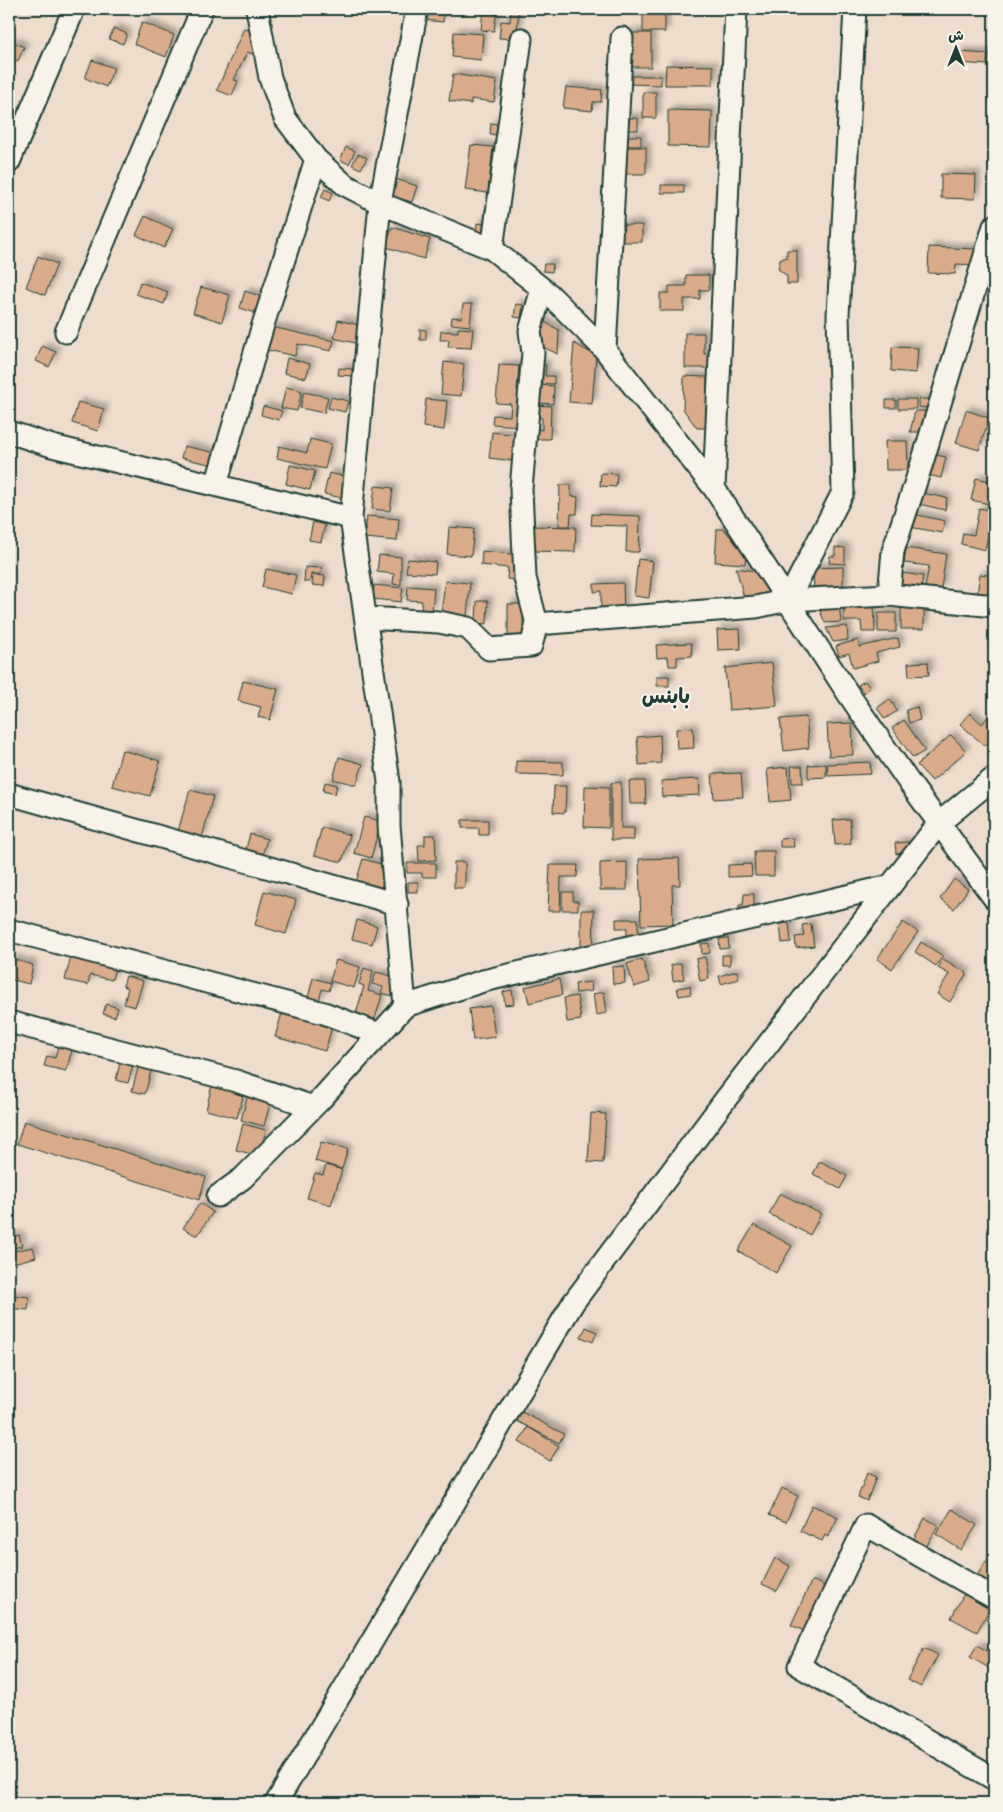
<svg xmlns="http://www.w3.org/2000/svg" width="1003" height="1812" font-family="'Comic Neue','Playpen Sans Arabic',sans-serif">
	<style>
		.building { fill: #d9ab8a; stroke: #1f3d34; filter: url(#shadow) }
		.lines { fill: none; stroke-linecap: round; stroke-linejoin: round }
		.minor-casing { stroke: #1f3d34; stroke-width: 25 }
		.minor { stroke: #f7f3e8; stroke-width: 21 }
		.labels { text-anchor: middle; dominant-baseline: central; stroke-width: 4; stroke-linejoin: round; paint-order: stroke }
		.quarter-label { font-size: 21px; font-weight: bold; fill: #1f3d34; stroke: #f7f3e8 }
	</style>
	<defs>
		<filter id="shadow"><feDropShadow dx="4.5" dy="-4.5" stdDeviation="2.5" flood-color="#0004"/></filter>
	</defs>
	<rect width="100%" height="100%" fill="#edc"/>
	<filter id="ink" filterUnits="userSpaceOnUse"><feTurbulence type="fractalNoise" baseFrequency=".02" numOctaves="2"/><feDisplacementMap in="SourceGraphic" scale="10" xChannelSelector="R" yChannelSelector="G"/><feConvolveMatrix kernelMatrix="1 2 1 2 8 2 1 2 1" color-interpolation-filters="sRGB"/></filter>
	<g filter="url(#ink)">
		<path class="building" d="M423,9L444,10L443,22L422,20Z
			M483,9H497L494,31L481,30Z
			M511,9H519L516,39L499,38L501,21L510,22Z
			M625,9H656V12L625,11Z
			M643,13H665V32H643Z
			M142,22L174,35L166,57L134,44Z
			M114,28L127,34L123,44L109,39Z
			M244,28L251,31L256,52L255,55L247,52L234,80L238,81L232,96L217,90Z
			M454,32L483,34L481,60L452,57Z
			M627,33H651V67H627Z
			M11,41L24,47L18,61L9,57Z
			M959,52L988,54L987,65L959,63Z
			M92,60L114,68L106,87L85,78Z
			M666,65L713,66V85H665Z
			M453,74L497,81L494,102L471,99V104L449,101Z
			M626,76H661V85L626,84Z
			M566,87L602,90L601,102H593L592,111L563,108Z
			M643,92H656V118H643Z
			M668,110L712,111L711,147L668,146Z
			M623,118H638V130H623Z
			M491,123L497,124L496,135L490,134Z
			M624,136H641V146H624Z
			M471,145L493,147L488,193L465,190Z
			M346,147L355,151L349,164L340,160Z
			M624,147H646V174H624Z
			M358,154L367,158L361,169L352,165Z
			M941,174L976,175L975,199L941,198Z
			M396,179L417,186L412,202L391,196Z
			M661,185H684V193H661Z
			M325,189L333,193L329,201L321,197Z
			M485,209L492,210L490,233L476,232L477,223L484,224Z
			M145,216L173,229L164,248L136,235Z
			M620,225H642V242H620Z
			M392,227L430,239L424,259L386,247Z
			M929,247L977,249V265L956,264L955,274L928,273Z
			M787,250H797V284H787V276L778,269L780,260L787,257Z
			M38,256L57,264L45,295L26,287Z
			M544,264H553L552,272L543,271Z
			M686,275H709V290H700V299H684V311H660V293H669V286H686Z
			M140,282L168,292L164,304L136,294Z
			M201,287L230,295L222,322L193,313Z
			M245,291L263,297L259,314L240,308Z
			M463,304H472L470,326L451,324L452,317L461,318Z
			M516,304L523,305L521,318L514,317Z
			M539,319L559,330L558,354L538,345Z
			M338,320L359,325L355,343L334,338Z
			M272,327L334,341L331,351L298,344L295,356L267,350Z
			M458,328L473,329L471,348L448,347L449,340H440L441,331L458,332Z
			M420,329L426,330V340H420Z
			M685,333H704V354H712V368H685Z
			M574,343L596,356L592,404L569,402Z
			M42,346L56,352L49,367L36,361Z
			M892,347L918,348L916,373L891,371Z
			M287,358L310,364L306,378L284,373Z
			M444,362L464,364L461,396L441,394Z
			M537,364L546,365L545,376H554V384L536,383Z
			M499,365L519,366L517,390H525L522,426L492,424L493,415L510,416L511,404L496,403Z
			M339,368L352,369V376L338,375Z
			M994,369V391L988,389Z
			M684,376L707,377L706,428H697L683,409Z
			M537,385L554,386L553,404L536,403Z
			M286,387L302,391L297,411L281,408Z
			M304,392L328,397L324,413L300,408Z
			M331,397L348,401L345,412L328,408Z
			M426,399L447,401L444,430L423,427Z
			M898,399H916V409H898Z
			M919,399H929V408L919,407Z
			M886,400H896V408H886Z
			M78,402L104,409L98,431L72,423Z
			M534,405L551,406L550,439H532L533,429L542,430V418L534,417Z
			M263,406L282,411L279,420L261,415Z
			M966,410L989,418L979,450L956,443Z
			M915,411H930L924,432H910Z
			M492,432L517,435L514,461L489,458Z
			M310,439L331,444L325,469L277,458L279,446L307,453Z
			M885,441H907L908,470H886Z
			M184,446L216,453L214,465L181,458Z
			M932,454L946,457L941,478L927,475Z
			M290,465L315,471L310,490L286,484Z
			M329,473L347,477L342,498L324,494Z
			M601,473L617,474L616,487L600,486Z
			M976,478L994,482V505L971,500Z
			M560,485H571V496L578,497L577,514H571L570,526H559Z
			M375,486L393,488L390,511L372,509Z
			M917,492L947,498L945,510L914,503Z
			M979,508L993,511L985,550L961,544L963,533L974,535Z
			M592,514L640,516L639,552H626L627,526L591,525Z
			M913,514L945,521L942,533L910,527Z
			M367,516L399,519L397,541L365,538Z
			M313,522L325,525L321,542L309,540Z
			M532,526L576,527L575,552L532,551Z
			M449,527L474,529L471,556L447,554Z
			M717,529H724L746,556L745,564L715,562Z
			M835,547L845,548V564L829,563L830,556H835Z
			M906,548L946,554L941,589L925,587L929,566L904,563Z
			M482,551L520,555L517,580L507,579L508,568L481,565Z
			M379,555L401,557V585L393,584L394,574L377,572Z
			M408,559L436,562L435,574L406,572Z
			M638,559L653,561L649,598L634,596Z
			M305,567L322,568L321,574H311L310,582H304Z
			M843,567V590L814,591L813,568Z
			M736,568L755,571L775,597L746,605Z
			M266,569L296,575L292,594L262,587Z
			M902,573L923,576L921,589L900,587Z
			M980,574L994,576V598L977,595Z
			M313,575L325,576L324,586L312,585Z
			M445,581L470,583L467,617L441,614Z
			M623,583L624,613L601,614V591L594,592V584Z
			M374,585L403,588L401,602L373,599Z
			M408,586L434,588L432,611L421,610L422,601L407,600Z
			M477,601H488L487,624L476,623Z
			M901,602H924V629H901Z
			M508,604H523V639L508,638Z
			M839,605L841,622L825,623L818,606Z
			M874,605L875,632H862L861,621H844V606Z
			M878,613H896V632H878Z
			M847,626L848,640L833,642L826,628Z
			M740,629L741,649L718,650L717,630Z
			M898,638L900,647L876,653L878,661L853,668L849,653L839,656L836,646L858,640L859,647Z
			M691,643L692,656L677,657V666H669L668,657L657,658L656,645Z
			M928,662L929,675L909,676L908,663Z
			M772,663L777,706L729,710L725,668Z
			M657,676H669V686H657Z
			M243,681L278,689L270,720L258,717L261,707L238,701Z
			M865,681L870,688L864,693L858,685Z
			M890,699L897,711L885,719L877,708Z
			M917,707L920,720L909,723L906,710Z
			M970,713L982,724L989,716L994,721V736L985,746L960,724Z
			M806,717L809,748L784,751L780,719Z
			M904,720L925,751L913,758L892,728Z
			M852,723L853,755L829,756L827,724Z
			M693,728L694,748L677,749L676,729Z
			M660,735L661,763L639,765L637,737Z
			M951,735L966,751L932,781L917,765Z
			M122,750L160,761L150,796L112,786Z
			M339,757L363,764L356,785L333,779Z
			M516,761L563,762V775L516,774Z
			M870,762L871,774L828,776L827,764Z
			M826,764V777L808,778V765Z
			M791,766H802L803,783H792Z
			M788,767L791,800L770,802L767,769Z
			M741,773L743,797L714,799L712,774Z
			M699,779L700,795L662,797L661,781Z
			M629,781H645L646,804H630Z
			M325,782L337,785L335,794L323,791Z
			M621,782V828H634V840H611V783Z
			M554,786H566L565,813L553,812Z
			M585,786L609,787V828L584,827Z
			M190,790L213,796L202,838L178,831Z
			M364,817L381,821L371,858L354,853Z
			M850,819L851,844L835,845L833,820Z
			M462,820H488V835H479V828H462Z
			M322,827L350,835L342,862L314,855Z
			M250,834L267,839L261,860L244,856Z
			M425,835H435L436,860L419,861L418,845H425Z
			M793,838L794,847H780V839Z
			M909,842L910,852L896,854L895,843Z
			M754,851H774V876H755Z
			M679,858L680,885H672L673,924L641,925L639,859Z
			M363,859L388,866L381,889L356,882Z
			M454,862H465V888H454Z
			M627,862V890H600V863Z
			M407,863H436V877H422V873H407Z
			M751,864L752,876L728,877V865Z
			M550,865H578L577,877H561L560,911H548Z
			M954,879L968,889L954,909L940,899Z
			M408,882H418V892H408Z
			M264,891L296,900L286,934L255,925Z
			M562,892H573V901H578V910H562Z
			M744,894H754V917L739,916V905H743Z
			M581,910H594L593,953H581Z
			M616,919H638V943H627V928H616Z
			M357,920L377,926L372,944L352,939Z
			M903,922L918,932L892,969L877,959Z
			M789,923L791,942L782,943L780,924Z
			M811,924L814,946L796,948L795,937L804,936L802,925Z
			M728,938L729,948L720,949L719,939Z
			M921,942L943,956L936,966L915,952Z
			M709,943L710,953L702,954L701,944Z
			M722,955H730V965H722Z
			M71,956L115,967L112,980L90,975L88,985L65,980Z
			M705,957L709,979L700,981L696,959Z
			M12,959L33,965L29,984L9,979Z
			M642,959L650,982L634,987L627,964Z
			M943,959L967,973L950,1002L937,994L949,974L938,968Z
			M336,960L360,967L354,988L330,981Z
			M681,963L684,979L673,981L671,965Z
			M624,966L625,983L613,984L612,967Z
			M364,968L373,971L368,991L382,995L375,1019L356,1014L364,986L359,984Z
			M737,971L739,979L721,984L719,976Z
			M376,972L399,978L393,996L381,993L383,987L372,984Z
			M126,976L143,981L135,1007L124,1004L128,988L123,986Z
			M313,978L331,983L329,991L322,989L319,1001L308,998Z
			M559,979L562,995L529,1003L525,987Z
			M591,982L592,991L576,993L575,984Z
			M690,986L691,994L679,996L677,988Z
			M512,990L514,1004L505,1005L503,992Z
			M604,992L607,1013L596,1015L593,994Z
			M577,996L581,1020L567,1022L564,998Z
			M106,1004L118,1008L115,1017L103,1014Z
			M491,1006L495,1037L473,1040L469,1009Z
			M282,1013L332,1027L325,1051L275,1037Z
			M59,1043L73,1047L66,1071L44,1066L47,1056L55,1058Z
			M121,1059L134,1062L128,1083L116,1080Z
			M139,1064L152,1067L145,1094L132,1091Z
			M212,1085L244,1093L237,1118L206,1110Z
			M248,1094L271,1100L264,1126L241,1120Z
			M591,1113L606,1114L603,1163L588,1162Z
			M24,1121L206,1177L199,1200L17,1144Z
			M243,1124L266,1130L259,1156L236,1150Z
			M321,1142L348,1149L342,1169L315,1161Z
			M820,1161L847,1176L840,1189L813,1174Z
			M326,1165L342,1170L331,1205L307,1198L315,1173L323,1175Z
			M780,1193L821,1214L810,1235L769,1214Z
			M200,1203L213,1212L197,1236L183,1228Z
			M754,1225L792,1246L776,1273L738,1251Z
			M19,1235L22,1246L9,1249V1238Z
			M33,1247L36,1257L13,1263L10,1252Z
			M9,1295L29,1297L28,1310L9,1308Z
			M586,1327L597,1332L593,1342L581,1337Z
			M522,1412L564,1434L559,1443L517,1421Z
			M528,1427L559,1446L550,1461L519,1442Z
			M867,1473L876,1477L867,1501L858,1497Z
			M782,1488L798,1496L786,1522L769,1515Z
			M812,1505L838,1517L828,1537L825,1535L822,1541L800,1531Z
			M952,1509L977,1525L961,1550L936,1534Z
			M925,1518L938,1525L924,1551L911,1544Z
			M775,1558L790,1566L777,1591L762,1584Z
			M986,1561L994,1566V1571L985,1587L974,1581Z
			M812,1580L828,1588L806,1632L791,1625Z
			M964,1594L990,1608L977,1632L951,1618Z
			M977,1645L994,1655V1671L970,1657Z
			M924,1648L938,1655L921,1687L907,1680Z"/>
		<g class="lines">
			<g class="minor-casing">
				<path id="minor" d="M257,9L270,78L285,118L316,159L345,185L380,203L492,249L549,294L605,350L714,488L849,695L908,781L994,898
					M9,162L74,9
					M492,249L521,39
					M66,332L202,9
					M605,350L622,38
					M9,432L52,446L351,518
					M216,485L263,325L316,159
					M714,488L736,9
					M889,595L994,606
					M788,600L843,492L838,315L855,9
					M366,618L439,622L468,628L489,649L531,646L537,624L756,607L788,600L889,595L893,551L922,463L994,226
					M537,624L525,578L521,489L533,353L530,331L542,289
					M9,794L397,904
					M9,930L324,1013L379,1034
					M405,1006L389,826V782L351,518L380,203L417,9
					M9,1022L236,1081L313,1107
					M218,1196L243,1178L321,1099L405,1006L483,981L890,886
					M994,1598L866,1525L799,1666L994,1779
					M276,1803L573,1303L725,1100L939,823L994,778"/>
			</g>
			<use href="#minor" class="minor"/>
		</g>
	</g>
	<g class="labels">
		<g class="quarter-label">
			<text x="666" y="696">بابنس</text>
		</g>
	</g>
	<rect width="1003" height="1812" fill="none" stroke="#f7f3e8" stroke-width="30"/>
	<rect x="15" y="15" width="973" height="1782" fill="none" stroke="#1f3d34" stroke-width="2" filter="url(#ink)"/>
	<g transform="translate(956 48)" stroke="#f7f3e8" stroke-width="4" paint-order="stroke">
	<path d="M0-4L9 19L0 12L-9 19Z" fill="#1f3d34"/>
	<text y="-8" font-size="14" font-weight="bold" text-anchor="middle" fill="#1f3d34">ش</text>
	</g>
</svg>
